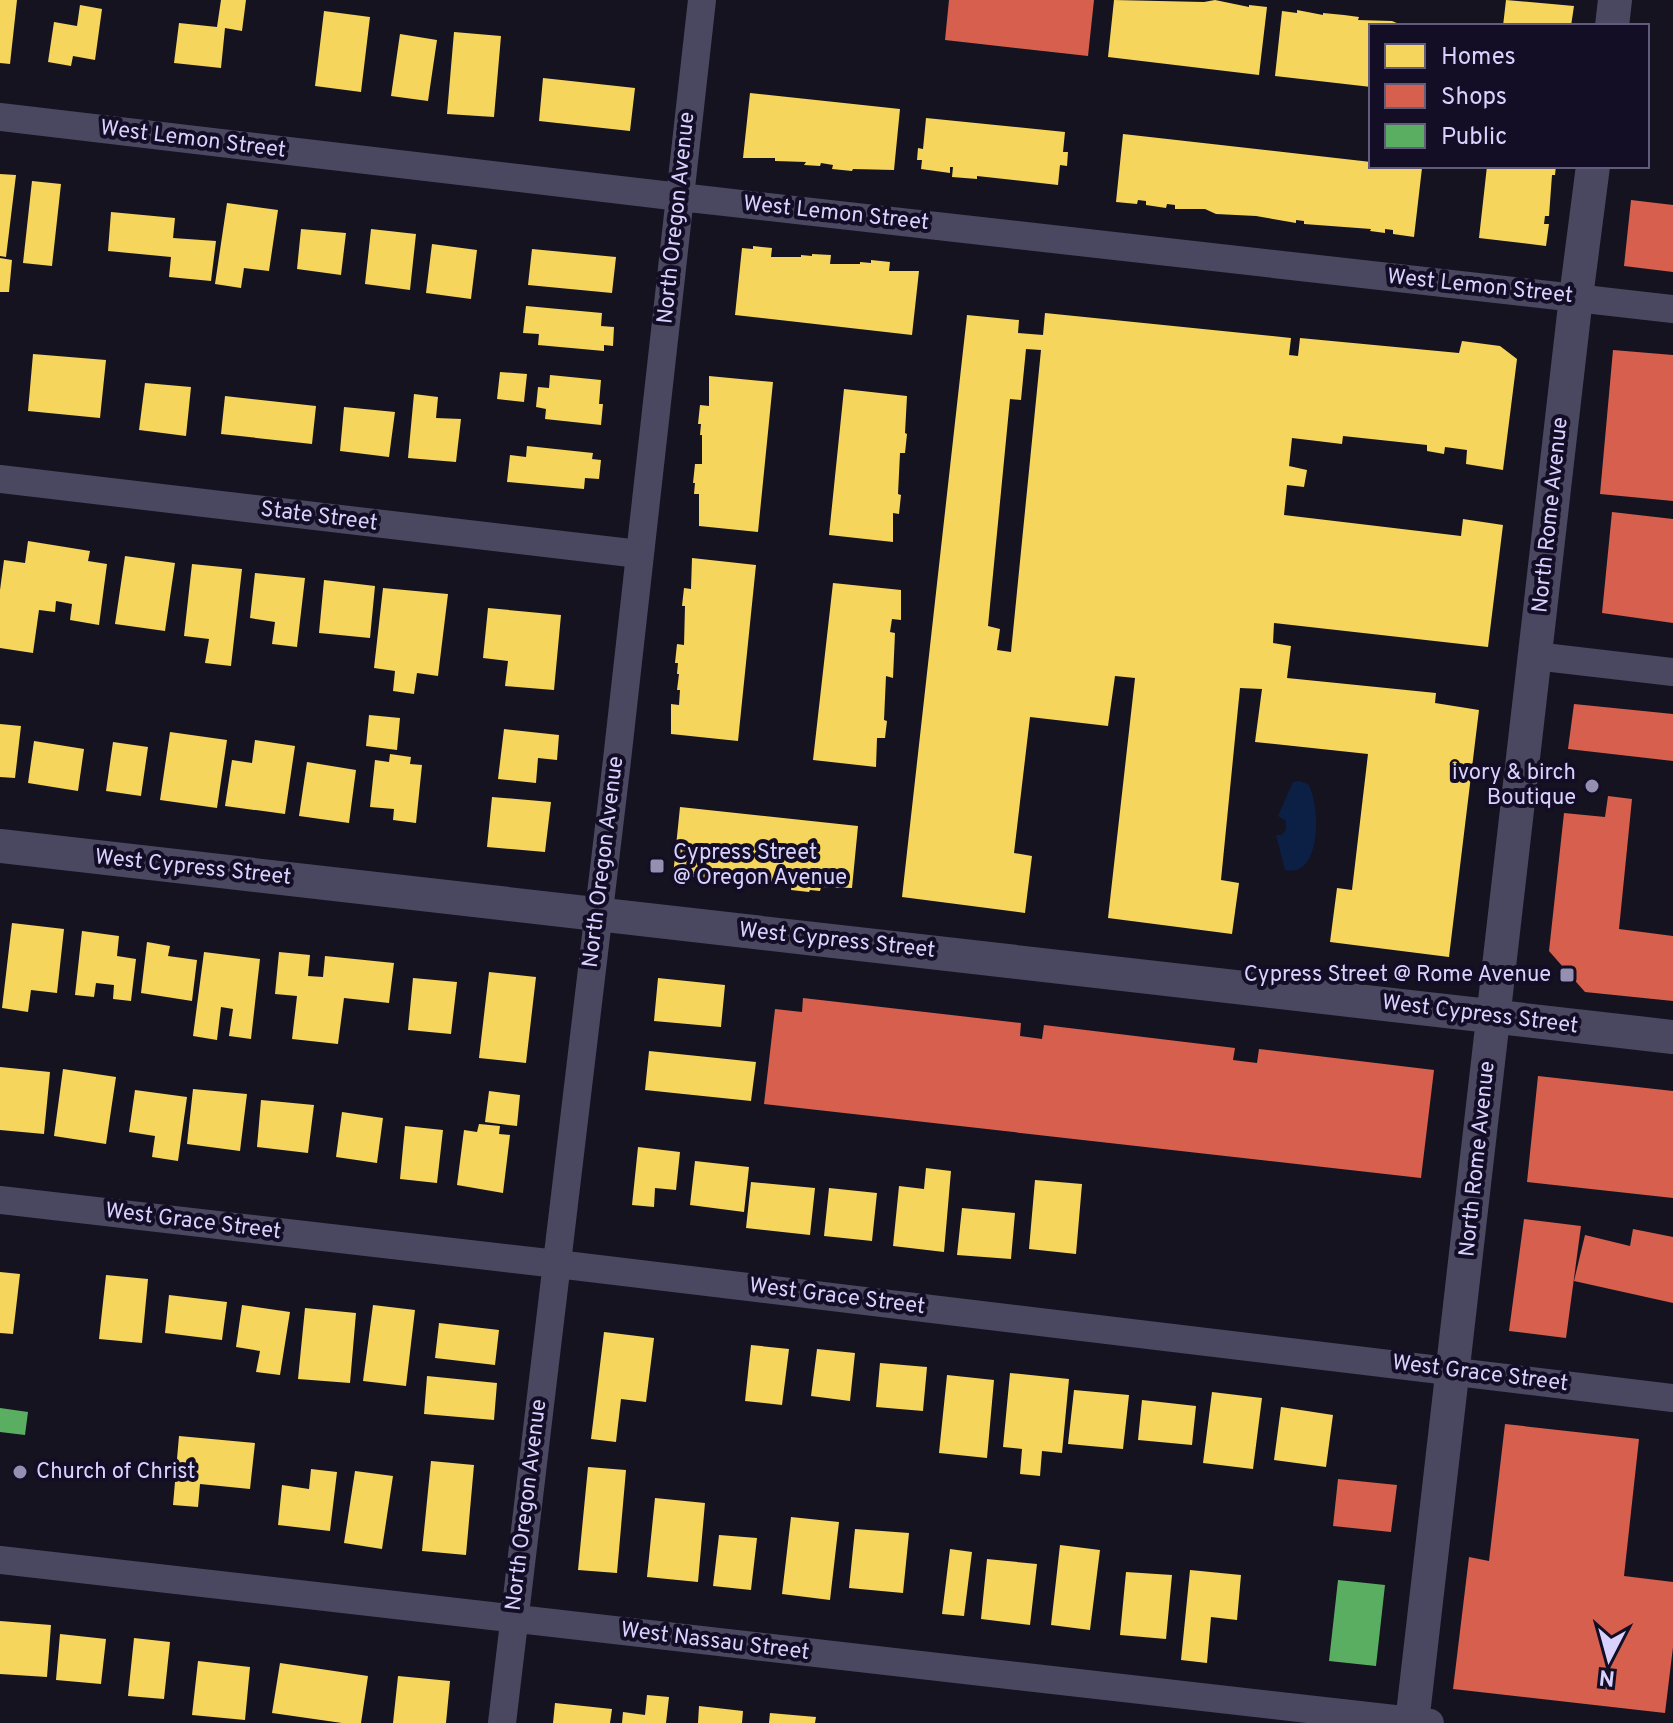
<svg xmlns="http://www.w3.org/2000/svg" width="1673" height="1723" font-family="Overpass,sans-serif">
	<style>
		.water { fill: #0c1f44 }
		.homes { fill: #f6d55c; fill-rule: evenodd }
		.shops { fill: #d6604d }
		.public { fill: #5aae61 }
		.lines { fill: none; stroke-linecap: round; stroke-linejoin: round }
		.minor { stroke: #4a4861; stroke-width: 28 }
		.tertiary { stroke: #4a4861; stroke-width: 34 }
		.poi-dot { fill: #958fb1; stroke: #130e25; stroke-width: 3 }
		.labels { text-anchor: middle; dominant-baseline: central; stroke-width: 8; stroke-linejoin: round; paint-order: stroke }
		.street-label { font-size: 22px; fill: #d9d2ff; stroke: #130e25 }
		.poi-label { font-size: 22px; fill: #d9d2ff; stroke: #130e25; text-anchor: end }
	</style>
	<rect width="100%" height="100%" fill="#161320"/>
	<path class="water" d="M1299,781L1308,784C1321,805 1322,879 1285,870L1276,835H1281L1286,830V821L1278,816L1293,782Z"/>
	<path class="homes" d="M0,0H17L10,64L0,63Z
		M221,0H246L242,31L225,28L221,68L174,63L179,23L217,27Z
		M1114,0L1204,2L1215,0L1249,7V5L1267,7L1259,75L1108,57Z
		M1506,0L1574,6L1571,26H1503Z
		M80,5L102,9L95,60L73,56L71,66L48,62L54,22L77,26Z
		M1297,10L1323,15V13L1344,15L1359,17L1358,20L1392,21L1404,26H1371V87L1275,76L1282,11L1297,13Z
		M324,11L370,17L361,92L315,86Z
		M454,32L501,36L494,117L447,114Z
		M400,34L437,40L428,101L391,96Z
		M543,78L635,88L630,131L539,121Z
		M750,93L900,109L894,170L853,169L852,171L832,169L833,165L821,163L820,166L804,165L806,162L775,161V158H743Z
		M926,118L1065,132L1063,152H1068L1067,166L1060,165L1058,185L977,176V179L952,177L953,167H950V173L921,169L922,160H917L918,148L923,149Z
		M1123,134L1371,162V166L1422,168L1414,237L1393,234V230L1385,229V233L1370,231L1371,229L1304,224V221L1296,220V223L1256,216L1216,214L1205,209H1175V205L1167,204L1166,208L1146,205V201L1138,200L1137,204L1116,202Z
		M1487,166H1556L1555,175H1552L1549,216H1545L1544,224H1549L1546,246L1479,238Z
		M0,174L16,175L6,257L0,256Z
		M32,181L61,184L52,266L23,263Z
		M227,203L278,210L269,271L244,268L241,288L215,284Z
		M111,212L175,218L173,238L216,241L211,281L169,277L171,257L108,251Z
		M301,229L346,233L341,275L297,269Z
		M371,229L416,234L410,290L365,284Z
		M432,244L477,250L471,299L426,293Z
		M753,246L772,248L771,257H801V255L812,256V254L831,255L830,264H860V262L871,263V260L890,262L889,271H919L912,335L735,315L742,248L753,249Z
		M532,249L616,257L612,293L528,285Z
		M0,258L12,260L9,292H0Z
		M526,306L602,313L601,326L614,327L613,346L604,345V351L538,345L539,334L523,333Z
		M1045,313L1291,338L1289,355L1298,356L1300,338L1459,353L1462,341L1500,346L1517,359L1503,470L1466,464L1467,450L1445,447L1444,454L1427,451V445L1343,436L1342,444L1292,438L1289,466L1307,470L1304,487L1287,485L1284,515L1461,536L1463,519L1503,525L1488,647L1274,623L1273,643L1291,646L1287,678L1436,693L1435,703L1479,710L1449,957L1330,942L1337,888L1352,890L1368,754L1255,742L1262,689L1240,688L1221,880L1239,883L1232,934L1108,918L1135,678L1115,676L1108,726L1030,717L1014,853L1032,856L1025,913L902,897L967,315L1019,320L1018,333L1043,335ZM1026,349L1041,350L1011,652L997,650L1000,629L988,626L1010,399L1021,400Z
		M33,354L106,360L100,418L28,411Z
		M500,372L527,374L524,402L497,399Z
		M550,375L601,380L599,404H603L601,425L545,419L546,409L536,407L538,387L549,388Z
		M709,376L773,382L758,532L699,526V494H694L695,483H693L695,464H702V435H700L701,424H698L700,405L709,406Z
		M145,383L191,387L186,436L139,430Z
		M844,389L907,396L905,433L907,434L905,453H900L898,494L901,495L899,514L893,513V542L829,535Z
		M414,394L438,397L436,418L461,419L456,462L408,458Z
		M225,396L316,406L312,444L221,434Z
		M344,407L395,412L389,457L340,451Z
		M527,446L593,453L592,459L601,460L599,479L585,478L584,489L507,482L510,455L526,457Z
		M28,541L90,551L88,561L107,564L99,625L70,620L72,604L56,601L55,612L39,610L33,653L0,648V590L4,560L25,563Z
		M125,556L175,563L165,631L115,624Z
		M692,558L756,565L738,741L671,734V704L679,705L680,690H677L679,674H677L678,663H675L677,644L684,645L685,606H682L684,588L691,589Z
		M192,564L242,569L231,666L205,663L209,639L184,636Z
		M255,573L305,578L297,647L272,644L275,622L250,618Z
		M324,580L375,586L370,638L319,633Z
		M833,583L901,590V620L892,619L890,632L895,633L893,678L886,676L884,720L887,721L885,738H877L876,767L813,760Z
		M383,588L448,594L438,676L417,673L414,694L393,691L395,671L374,668Z
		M488,608L561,615L554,690L505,686L508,661L483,658Z
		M369,715L400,718L397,750L366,746Z
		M0,724L21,726L15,778L0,777Z
		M504,729L559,735L557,760L538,758L536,783L498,779Z
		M170,732L227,740L217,808L160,800Z
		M255,740L295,746L285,814L225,806L232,760L252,763Z
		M34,741L84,749L78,791L28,783Z
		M113,742L148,747L141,796L106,791Z
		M390,754L411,757L410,764L422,765L416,823L393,820L394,809L370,807L375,760L389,762Z
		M307,762L356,770L349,823L299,816Z
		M492,797L551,802L545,852L487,847Z
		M680,807L858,826L852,888L821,887L820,891L810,890L809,892L791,890L792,882L779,880L778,885L733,883L734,875L720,873L719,878L673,876Z
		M12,923L64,929L57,993L31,990L28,1012L2,1008Z
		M82,931L119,936L117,956L136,959L131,1001L113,999L114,985L96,983L94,997L75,995Z
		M147,942L170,946L168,956L197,960L192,1001L141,993Z
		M204,952L260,959L251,1039L229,1036L233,1009L221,1007L217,1040L193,1036Z
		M279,952L310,955L308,976L323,977L325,956L394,963L389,1003L344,998L338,1044L292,1039L297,996L275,994Z
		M489,972L536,977L526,1063L479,1058Z
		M413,978L457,982L451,1034L408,1030Z
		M658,978L725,985L721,1027L654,1021Z
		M649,1051L756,1062L751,1101L645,1090Z
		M0,1067L50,1072L44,1134L0,1130Z
		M63,1069L116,1077L106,1144L54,1136Z
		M193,1089L247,1094L240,1151L187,1144Z
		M135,1090L187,1097L178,1161L152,1157L155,1136L129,1132Z
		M489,1091L520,1095L517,1126L485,1122Z
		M261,1100L314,1105L308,1153L257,1147Z
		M342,1112L383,1118L377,1163L336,1157Z
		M479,1124L500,1126L499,1134L510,1135L503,1193L457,1185L464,1130L477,1132Z
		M405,1126L443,1130L437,1183L400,1179Z
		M638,1147L680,1152L676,1190L655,1188L654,1207L632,1205Z
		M695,1161L749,1167L744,1212L690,1205Z
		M926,1168L951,1171L944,1252L893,1246L899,1186L924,1189Z
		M1035,1180L1082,1184L1076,1254L1029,1249Z
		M751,1182L815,1188L810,1235L746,1228Z
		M829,1188L877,1193L872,1241L824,1236Z
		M962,1208L1015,1213L1011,1259L957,1255Z
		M0,1272L20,1274L13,1334L0,1333Z
		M106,1275L148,1279L142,1343L99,1339Z
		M169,1295L227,1302L222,1340L165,1333Z
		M242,1305L290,1312L280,1375L256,1372L260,1351L236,1347Z
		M373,1305L415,1310L406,1386L363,1381Z
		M305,1308L356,1313L350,1383L298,1379Z
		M439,1323L499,1330L495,1365L435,1358Z
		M604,1332L654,1338L646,1402L621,1399L616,1442L591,1439Z
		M751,1345L789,1349L782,1405L745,1401Z
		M817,1349L855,1353L850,1401L811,1396Z
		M880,1363L927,1367L923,1411L876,1407Z
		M1010,1373L1069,1379L1062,1453L1042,1451L1040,1476L1020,1474L1022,1449L1003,1447Z
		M947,1375L994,1380L987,1458L939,1453Z
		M427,1376L497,1383L494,1420L424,1414Z
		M1074,1390L1129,1395L1123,1449L1068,1444Z
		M1212,1392L1262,1398L1253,1469L1203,1463Z
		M1142,1400L1196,1406L1192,1445L1138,1440Z
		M1281,1407L1333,1415L1326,1467L1274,1460Z
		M179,1436L255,1443L250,1489L200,1484L198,1507L173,1505Z
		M431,1461L474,1465L466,1555L422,1551Z
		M588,1467L626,1470L617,1573L578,1570Z
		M311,1469L337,1472L330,1531L278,1525L282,1485L309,1489Z
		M355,1471L393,1476L382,1549L344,1543Z
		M655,1498L705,1503L698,1582L647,1577Z
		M791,1517L839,1522L830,1600L782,1594Z
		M855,1529L909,1533L903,1593L849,1588Z
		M719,1535L757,1538L751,1590L713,1586Z
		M1060,1545L1100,1550L1090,1630L1051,1625Z
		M950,1549L972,1552L964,1616L942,1614Z
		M987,1559L1037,1564L1030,1625L981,1619Z
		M1190,1570L1241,1575L1237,1620L1211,1617L1207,1663L1181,1660Z
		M1126,1572L1172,1575L1166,1639L1120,1635Z
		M0,1621L51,1625L47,1677L0,1674Z
		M60,1634L106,1639L101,1684L56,1680Z
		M134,1638L170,1642L164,1699L128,1696Z
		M198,1661L250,1667L245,1720L192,1715Z
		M280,1663L368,1676L361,1723H342L272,1713Z
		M398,1676L450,1681L446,1723H393Z
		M647,1695L669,1697L666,1723H622L623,1712L645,1715Z
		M555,1703L612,1709L610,1723H553Z
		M699,1706L743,1711L742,1723H698Z
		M770,1713L816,1717L815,1723H769Z"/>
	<path class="shops" d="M949,0H1094L1088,56L945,40Z
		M1631,200L1673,205V272L1624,266Z
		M1613,350L1673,355V501L1600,494Z
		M1612,512L1673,519V623L1602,613Z
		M1574,704L1673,714V761L1568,749Z
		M1608,796L1632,799L1619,929L1673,936V1001L1585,992L1549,951L1564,813L1605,817Z
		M803,998L1021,1023L1020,1036L1042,1039L1044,1025L1235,1048L1233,1060L1257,1063L1259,1049L1434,1070L1421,1178L764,1104L775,1009L802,1012Z
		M1538,1076L1673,1091V1198L1527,1182Z
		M1524,1219L1581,1226L1566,1338L1509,1331Z
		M1633,1229L1673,1237V1303L1574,1281L1585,1235L1630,1246Z
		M1505,1424L1639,1439L1624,1576L1673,1582V1647L1665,1713L1453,1689L1469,1557L1489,1561Z
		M1338,1479L1397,1485L1391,1532L1333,1526Z"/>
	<path class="public" d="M0,1408L28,1412L25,1435L0,1432Z
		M1338,1580L1385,1585L1376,1666L1329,1661Z"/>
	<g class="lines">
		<path class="minor" d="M0,117L680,197L1673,309
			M0,479L639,554
			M1535,656L1673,672
			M0,1200L557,1264L1673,1398
			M0,1560L1430,1723
			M502,1723L617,760L702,0"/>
		<path class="tertiary" d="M1612,26L1615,0
			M0,846L1673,1037
			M1412,1723L1576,297L1593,166"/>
	</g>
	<g class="poi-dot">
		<circle cx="1592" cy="786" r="8"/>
		<rect x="649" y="858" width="16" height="16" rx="4"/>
		<rect x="1559" y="967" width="16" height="16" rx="4"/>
		<circle cx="20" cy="1472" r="8"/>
	</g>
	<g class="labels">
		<g class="street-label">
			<text transform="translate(193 140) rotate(7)">West Lemon Street</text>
			<text transform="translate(836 214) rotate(6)">West Lemon Street</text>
			<text transform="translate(677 218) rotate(-84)">North Oregon Avenue</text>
			<text transform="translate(1480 287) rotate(6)">West Lemon Street</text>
			<text transform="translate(1551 515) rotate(-84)">North Rome Avenue</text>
			<text transform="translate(319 517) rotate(7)">State Street</text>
			<text transform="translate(604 862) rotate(-83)">North Oregon Avenue</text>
			<text transform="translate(193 868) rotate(6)">West Cypress Street</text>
			<text transform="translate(837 941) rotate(6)">West Cypress Street</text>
			<text transform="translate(1480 1015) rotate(7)">West Cypress Street</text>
			<text transform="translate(1478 1159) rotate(-84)">North Rome Avenue</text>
			<text transform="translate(193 1222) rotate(7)">West Grace Street</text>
			<text transform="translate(837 1297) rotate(7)">West Grace Street</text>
			<text transform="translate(1480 1374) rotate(7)">West Grace Street</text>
			<text transform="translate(527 1505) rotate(-83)">North Oregon Avenue</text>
			<text transform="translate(715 1642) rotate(7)">West Nassau Street</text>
		</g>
		<g class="poi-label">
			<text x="1576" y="773">ivory &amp; birch<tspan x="1576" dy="25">Boutique</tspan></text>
			<text x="673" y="853" text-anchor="start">Cypress Street<tspan x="673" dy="25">@ Oregon Avenue</tspan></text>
			<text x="1551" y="975">Cypress Street @ Rome Avenue</text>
			<text x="36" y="1472" text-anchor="start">Church of Christ</text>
		</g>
	</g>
	<rect x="1369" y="24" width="280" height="144" fill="#130e25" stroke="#625c7c" stroke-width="2"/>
	<rect x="1385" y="44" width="40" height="24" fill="#f6d55c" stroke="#625c7c" stroke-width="2"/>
	<text x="1441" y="64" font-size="24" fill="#d9d2ff">Homes</text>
	<rect x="1385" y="84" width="40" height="24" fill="#d6604d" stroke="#625c7c" stroke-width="2"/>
	<text x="1441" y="104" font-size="24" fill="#d9d2ff">Shops</text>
	<rect x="1385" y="124" width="40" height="24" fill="#5aae61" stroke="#625c7c" stroke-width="2"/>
	<text x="1441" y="144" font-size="24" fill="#d9d2ff">Public</text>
	<g transform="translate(1609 1659) rotate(186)" stroke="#130e25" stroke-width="6" paint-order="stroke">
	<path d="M0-6L14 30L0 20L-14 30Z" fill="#d9d2ff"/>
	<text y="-12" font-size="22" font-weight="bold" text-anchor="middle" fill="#d9d2ff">N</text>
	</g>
</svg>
